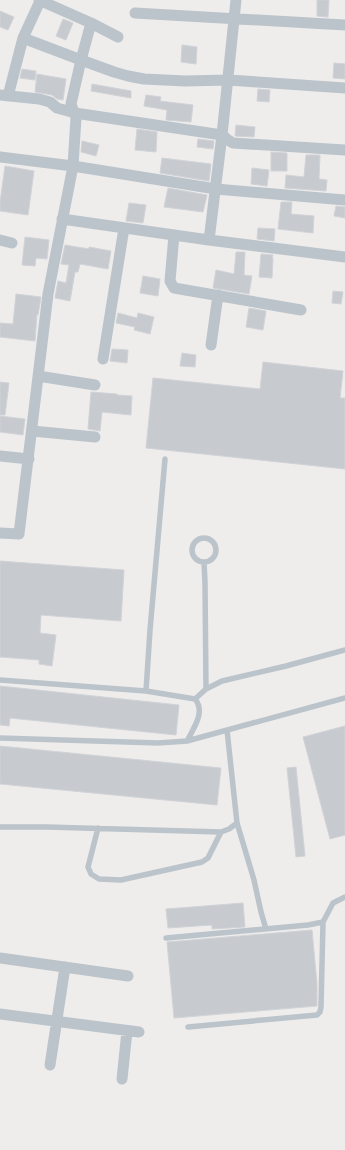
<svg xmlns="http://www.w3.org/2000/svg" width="345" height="1150" font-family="Signika,sans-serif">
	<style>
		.building { fill: #c7cace; stroke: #d0d3d7 }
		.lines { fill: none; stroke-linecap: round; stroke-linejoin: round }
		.service { stroke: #bbc4ca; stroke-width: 5.5 }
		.minor { stroke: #bbc4ca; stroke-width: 11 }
	</style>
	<rect width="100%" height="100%" fill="#efecec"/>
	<path class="building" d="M317,0H329L328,17L317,16Z
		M0,11L14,17L8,30L0,27Z
		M63,19L73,23L66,40L56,36Z
		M182,45L197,47L196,64L181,62Z
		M334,63L345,64V79L333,78Z
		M22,69L36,71L35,80L20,78Z
		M37,74L66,79L63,100L57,99L52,95L35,92Z
		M92,84L131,91V98L91,91Z
		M258,89L270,90L269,102L257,101Z
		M146,95L161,97L160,101L193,105L191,122L166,120L167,110L144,106Z
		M236,125L255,127L254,137L235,136Z
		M137,129L157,132L156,152L135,150Z
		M198,139L214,141L213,149L197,147Z
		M82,141L99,145L96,156L81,152Z
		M271,152L287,153V171H271Z
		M306,155H320L319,179L327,180L326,191L285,188L286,175L304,177Z
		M162,158L211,164L209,181L160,173Z
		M5,166L34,171L28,215L0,211V202Z
		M252,168L269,170L267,186L251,184Z
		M168,188L207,195L203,212L164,207Z
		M281,202H292L291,214L314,216L313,233L278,229Z
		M129,203L146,205L143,223L126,221Z
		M336,206L345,207V218L334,216Z
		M258,228L275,229L274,241L257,239Z
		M25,237L49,240L47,259L36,258L35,266L22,265Z
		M65,245L89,249V247L111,251L108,269L80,264L78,272H75L70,301L55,298L58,281L66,283L69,265L61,264Z
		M236,252H245L244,275L252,276L249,294L213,288L216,270L234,274Z
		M261,254L273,255L272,258H273L272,278L259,277Z
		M143,276L160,279L158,296L140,293Z
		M333,291L343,292L341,304L332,303Z
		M16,294L41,297L38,315L37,314L35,341L0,337V323L13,324Z
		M249,308L266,311L263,330L246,327Z
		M118,313L137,318L138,313L154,317L150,334L134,330L135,327L116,323Z
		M112,349L128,350L127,363L110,361Z
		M182,353L196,355L195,367L180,366Z
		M263,362L343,371L340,398H345V469L146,448L153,378L260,389Z
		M0,382L9,383L5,415H0Z
		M91,392L117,394V395L132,396L131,415L102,412L100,431L88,429Z
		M0,416L25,419L23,435L0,432Z
		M0,561L124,570L121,621L41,615L40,633L56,635L52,666L39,664V660L0,657Z
		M0,686L179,705L176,735L10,718L9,726L0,725Z
		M345,726V835L330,839L303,737Z
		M0,746L221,768L217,805L0,784Z
		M296,767L305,856L296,857L287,768Z
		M243,903L245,927L212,929V925L168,928L166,909Z
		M312,930L317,984V1006L174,1018L167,942Z"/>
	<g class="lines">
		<path class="service" d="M192 550a12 12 0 1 1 24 0a12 12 0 1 1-24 0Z
			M204,562L205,583L206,689
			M0,680L146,691L195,699C206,712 193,729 187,741
			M146,691L150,630L165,459
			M195,699L206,689L222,681L286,666L345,650
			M227,730L237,823L254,880L261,912L266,929
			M0,738L158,743L187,741L345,698
			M0,827H47L221,832L229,829L237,823
			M98,828L88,867L91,874L99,879L121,880L202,862L208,858L221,832
			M166,938L308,925L323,922L333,903L345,897
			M188,1027L317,1015L320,1012L321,1007L323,922"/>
		<path class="minor" d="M39,0L91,23L118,37
			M135,13L345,25
			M91,23L81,60L114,72L128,76L144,79L185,81L229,80L345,88
			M0,95L39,99L50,102L57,108L75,113L222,135L228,140L233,143L345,150
			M8,96L23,38
			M0,157L73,166L216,189L345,200
			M62,219L209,240L345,257
			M174,235L170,281L174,288L301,310
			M0,240L12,243
			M209,240L222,135L236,0
			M211,345L218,295
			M103,359L124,228
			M38,376L95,385
			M32,431L95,437
			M0,456L29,459
			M0,533L19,534L48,294L73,166L76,118L71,104L81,60L23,38L40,1
			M0,958L128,976
			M0,1014L139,1032
			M50,1065L65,967
			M122,1079L127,1031"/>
	</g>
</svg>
